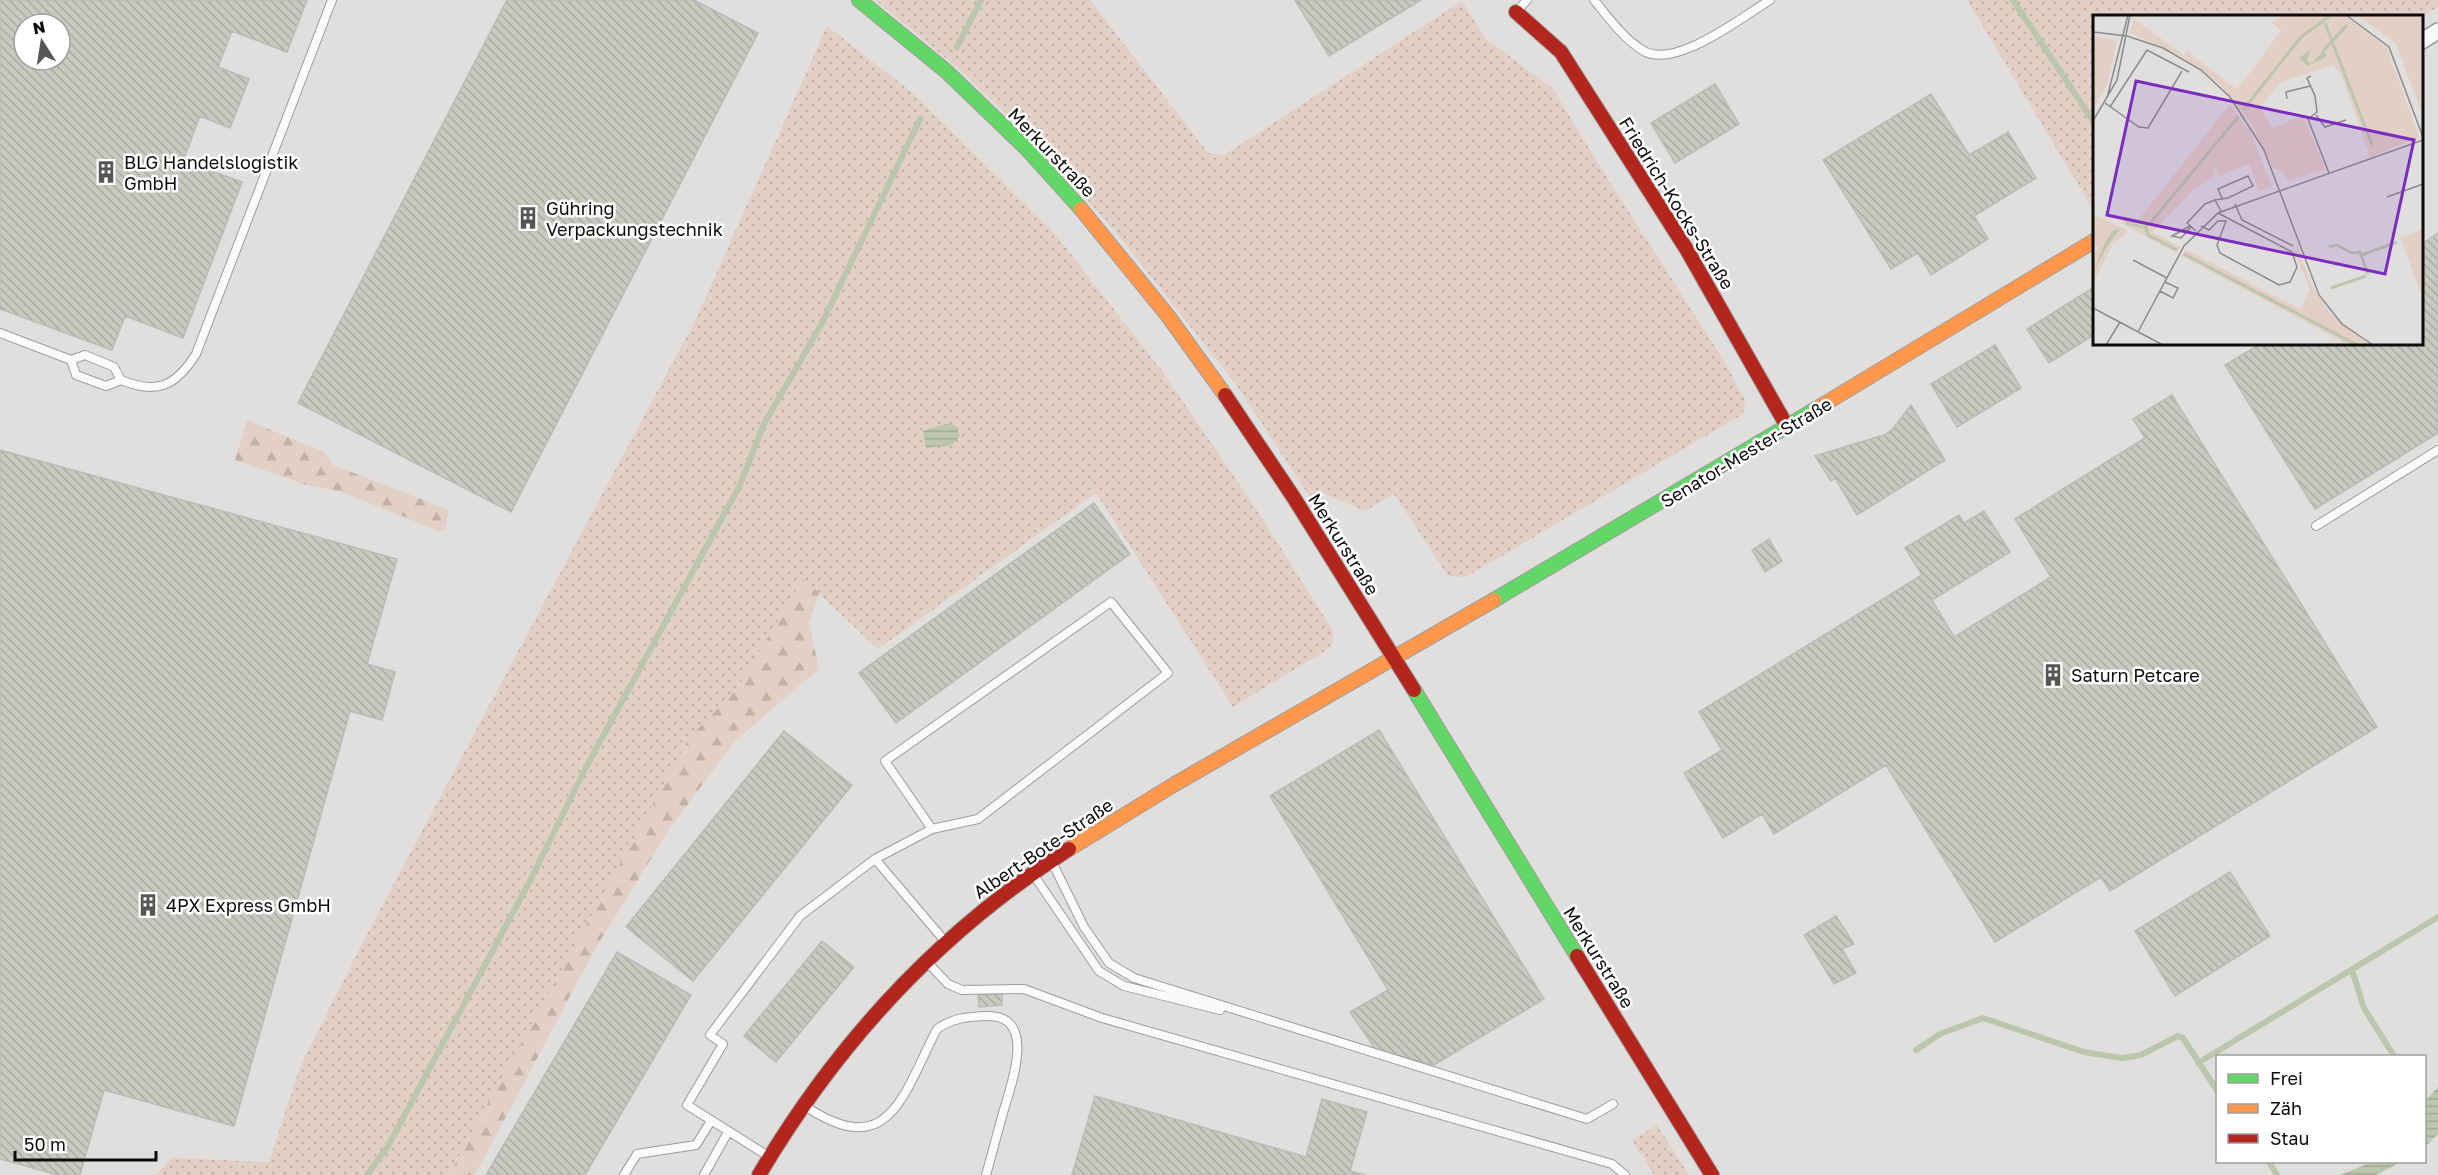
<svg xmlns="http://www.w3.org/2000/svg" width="2438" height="1175" font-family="'Golos Text',sans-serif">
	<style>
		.grass { fill: url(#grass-dots) }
		.forest { fill: url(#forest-firs) }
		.water { fill: url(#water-rules) }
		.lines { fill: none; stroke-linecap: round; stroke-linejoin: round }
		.stream { stroke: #bcc6ac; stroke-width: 6 }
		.building { fill: url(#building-back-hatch); stroke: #bbbab8; stroke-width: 1.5; fill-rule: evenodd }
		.lane-casing { stroke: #9d9c9b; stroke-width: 10 }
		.street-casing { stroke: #9d9c9b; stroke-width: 18 }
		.fast-casing { stroke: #9d9c9b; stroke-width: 16 }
		.slow-casing { stroke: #9d9c9b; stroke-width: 16 }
		.jam-casing { stroke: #9d9c9b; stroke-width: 16 }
		.lane { stroke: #fafafa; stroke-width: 8 }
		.street { stroke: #fafafa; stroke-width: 15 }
		.fast { stroke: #63d668; stroke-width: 14 }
		.slow { stroke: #ff974d; stroke-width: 14 }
		.jam { stroke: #b3261e; stroke-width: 14 }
		.labels { text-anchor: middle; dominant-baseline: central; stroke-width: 5; stroke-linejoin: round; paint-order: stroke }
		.street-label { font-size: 18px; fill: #0d0c0b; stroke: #fff }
		.poi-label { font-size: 18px; fill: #0d0c0b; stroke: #fff; text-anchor: start }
		.inset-river { fill: none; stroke: #bcc6ac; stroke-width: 3 }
		.inset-road { fill: none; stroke: #8c8b89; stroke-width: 1.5 }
		.view { fill: #7b2cbf; fill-opacity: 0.15; stroke: #7b2cbf; stroke-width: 3 }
		.inset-edge { fill: none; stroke: #0d0c0b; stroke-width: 3 }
	</style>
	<defs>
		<pattern id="grass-dots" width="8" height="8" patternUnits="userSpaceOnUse" patternTransform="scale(1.5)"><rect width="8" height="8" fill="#e2cfc5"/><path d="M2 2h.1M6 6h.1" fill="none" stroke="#c1b1a8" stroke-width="1.8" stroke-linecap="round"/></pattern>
		<pattern id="forest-firs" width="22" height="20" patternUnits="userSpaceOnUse" patternTransform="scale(1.5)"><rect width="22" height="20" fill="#e2cfc5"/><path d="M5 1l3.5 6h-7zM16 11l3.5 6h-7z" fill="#c1b1a8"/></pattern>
		<pattern id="water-rules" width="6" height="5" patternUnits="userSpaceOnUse" patternTransform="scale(1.5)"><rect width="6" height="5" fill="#bcc6ac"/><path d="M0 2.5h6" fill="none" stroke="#a0a993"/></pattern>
		<pattern id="building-back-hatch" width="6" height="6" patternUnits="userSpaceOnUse" patternTransform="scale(1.5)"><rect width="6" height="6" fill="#c9c9c0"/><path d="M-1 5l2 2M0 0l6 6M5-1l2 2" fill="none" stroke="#ababa4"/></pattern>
	</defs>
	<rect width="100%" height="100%" fill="#e0dfdd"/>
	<path class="grass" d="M875,0H1090L1208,153L1224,155L1462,1L1485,38L1553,89L1599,165L1724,361L1745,400L1743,414L1466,577L1448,576L1394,494L1365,511L1320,492L1309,496L1235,383L1115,231L1044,151L958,68Z
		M1967,0H2438V7L2422,17L2094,16V211Z
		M827,26L914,94L1055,234L1162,371L1253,504L1333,631V642L1330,648L1233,707L1096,493L878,649L803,579L736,690L689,739L449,1175H157L171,1158L269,1162L300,1067L368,932L697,317Z
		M1657,1125L1689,1175H1654L1632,1140Z"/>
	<path class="forest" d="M247,420L324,452L333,465L449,510L445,529L439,531L339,491L306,485L235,460Z
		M803,579L819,593L809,623L819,669L735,741L670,828L594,951L475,1175H449L689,738L736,690Z"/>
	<path class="water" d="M945,424L955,425L960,436L952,445L926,448L923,431Z
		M2438,1087V1134L2425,1147V1101Z
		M2372,1162H2401L2376,1175H2340Z"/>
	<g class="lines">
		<path class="stream" d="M2013,0L2091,118
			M957,47L981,0
			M2352,970L2364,1008L2394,1056
			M1916,1050L1940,1034L1983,1018L2084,1052L2122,1058L2141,1055L2178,1036L2183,1038L2218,1092
			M2198,1063L2438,917
			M2269,1162L2277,1175
			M367,1175L388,1146L532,877L584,771L740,485L764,424L821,325L920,119"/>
	</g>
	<path class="building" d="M0,0H307L287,52L232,31L218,67L249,79L230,128L200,116L183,161L242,182L183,338L125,316L112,350L0,309ZM24,24H60V60H24Z
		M507,0H694L758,33L511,512L298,403Z
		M1295,0H1421L1329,56Z
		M1715,84L1739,124L1675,163L1651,123Z
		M1931,94L1969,155L2008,132L2036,178L1974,216L1988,239L1931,275L1918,253L1891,269L1823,160Z
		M2438,233V433L2315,509L2225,365L2260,344H2422V244Z
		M2094,287V335L2049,363L2027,329Z
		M1995,345L2021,388L1957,427L1931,384Z
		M2172,395L2377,727L2110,891L2101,877L1995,942L1886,765L1774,834L1762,814L1723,838L1684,773L1722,750L1699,712L1922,575L1905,548L1959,515L1964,523L1984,511L2010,552L1932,600L1954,637L2051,577L2015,519L2145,438L2133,419Z
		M1911,405L1945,460L1857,515L1835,478L1831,481L1815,456L1884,435L1891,431Z
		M0,450L397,559L367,664L395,672L382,720L350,711L234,1126L104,1090L80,1175H58L0,1159Z
		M1094,503L1130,554L896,723L859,673Z
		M1769,539L1782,561L1765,572L1752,550Z
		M1379,730L1544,999L1434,1065L1376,1050L1350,1012L1388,990L1270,796Z
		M784,731L852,785L693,981L626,927Z
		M2230,872L2270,936L2175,996L2135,931Z
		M1836,916L1854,944L1842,949L1856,973L1834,984L1804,935Z
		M822,941L854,967L776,1062L744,1036Z
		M617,952L691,995L635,1090L585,1175H486Z
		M1002,994V1005L979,1007L978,995Z
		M1095,1096L1306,1157L1322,1099L1367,1112L1350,1171L1365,1175H1072Z"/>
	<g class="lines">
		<g class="lane-casing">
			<path id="lane" d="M1594,0C1608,17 1623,38 1642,50C1674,71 1742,17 1770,0
				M1517,11L1527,0
				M0,333L71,360L85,355L114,367L121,380
				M71,360L76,375L106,386L121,380C157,395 176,386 196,354L332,0
				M2316,526L2438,450
				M875,859L932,829L978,819L1168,673L1111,602L885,761L932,829
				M1052,862L1084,927L1109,963L1134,978L1587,1119L1613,1104
				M1033,874L1099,971L1124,986L1220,1010
				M927,962L948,984L962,990L1024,989L1102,1018L1612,1164L1625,1175
				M805,1106C890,1163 903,1094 937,1029C953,1018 966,1017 985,1016C1039,1013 1011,1085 1003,1113C997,1134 992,1154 986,1175
				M768,1156L687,1105L723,1044L710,1035L800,916L875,859L943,939
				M624,1175L637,1154L696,1145L711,1121
				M704,1175L728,1132"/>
		</g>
		<g class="street-casing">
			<path id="street" d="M2422,41L2438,31"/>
		</g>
		<g class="fast-casing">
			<path id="fast" d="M859,0L946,71L1026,148L1081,209
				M1494,600L1816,409
				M1414,690L1577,956"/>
		</g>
		<g class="slow-casing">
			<path id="slow" d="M1081,209L1168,316L1225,395
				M1816,409L2094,241
				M1069,849L1175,784L1494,600"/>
		</g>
		<g class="jam-casing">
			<path id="jam" d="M1516,12L1561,52L1687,250L1788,428
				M1225,395L1294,498L1414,690
				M1577,956L1712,1175
				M759,1175C837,1043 939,932 1069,849"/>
		</g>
		<use href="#lane" class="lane"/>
		<use href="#street" class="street"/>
		<use href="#fast" class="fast"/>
		<use href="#slow" class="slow"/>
		<use href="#jam" class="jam"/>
	</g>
	<defs>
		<g id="building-bare" transform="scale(1.8)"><path d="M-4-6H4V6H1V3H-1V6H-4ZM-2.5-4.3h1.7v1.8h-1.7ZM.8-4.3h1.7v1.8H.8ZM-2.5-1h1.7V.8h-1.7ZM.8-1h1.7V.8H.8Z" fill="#575654" stroke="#fff" stroke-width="2.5" paint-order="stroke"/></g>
	</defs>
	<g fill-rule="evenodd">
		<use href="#building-bare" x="106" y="172"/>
		<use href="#building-bare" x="528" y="218"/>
		<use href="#building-bare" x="2053" y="675"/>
		<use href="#building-bare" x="148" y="905"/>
	</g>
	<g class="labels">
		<g class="street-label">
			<text transform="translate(1052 152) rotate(46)">Merkurstraße</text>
			<text transform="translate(1677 203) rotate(58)">Friedrich-Kocks-Straße</text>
			<text transform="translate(1746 452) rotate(-31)">Senator-Mester-Straße</text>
			<text transform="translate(1344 544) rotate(58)">Merkurstraße</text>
			<text transform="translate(1043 848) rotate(-34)">Albert-Bote-Straße</text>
			<text transform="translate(1599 957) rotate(58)">Merkurstraße</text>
		</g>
		<g class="poi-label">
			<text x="124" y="162">BLG Handelslogistik<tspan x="124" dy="21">GmbH</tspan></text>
			<text x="546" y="208">Gühring<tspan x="546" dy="21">Verpackungstechnik</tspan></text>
			<text x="2071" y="675">Saturn Petcare</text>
			<text x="166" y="905">4PX Express GmbH</text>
		</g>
	</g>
	<g transform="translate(2093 15)">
		<rect width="330" height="330" fill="#e0dfdd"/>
		<path d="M191,0H251L294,33L326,122L277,142L248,59L240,50L188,67L167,92L179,113L210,101L231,149L232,155L194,166L190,156L180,154L158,108L127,70L91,43L37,18L41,4L91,40L94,36L144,75L188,16L179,8ZM264,0H330V102L303,29ZM0,21L24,25L16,65L0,96ZM137,89L158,118L179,172L166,176L156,149L127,161L120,151L60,217L87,232L84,238L27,208L34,202L46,204ZM0,199L36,216L20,229L0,268V241L5,232L0,229ZM330,214V284L307,222ZM92,234L207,294L217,275L201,235L205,234L220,273L236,297L277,330H256L89,241Z" fill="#e2cfc5"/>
		<path d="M120,151V162L99,176L60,217Z" fill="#e2cfc5"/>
		<path d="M217,35L214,46L218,49L230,36L234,41L215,51L206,43ZM27,214L13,233L0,257L12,228L19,216Z" fill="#bcc6ac"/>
		<path class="inset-river" d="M232,8L279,130M230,36L254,10M151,94L208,22L238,0M33,208L51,212L59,206L145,102M53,212L55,220L84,235M236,232L244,230L259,238L267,237L275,259M91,239L264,330M269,240L304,227M238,273L273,261"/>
		<path class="inset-road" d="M253,0L296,32L330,122M0,17L34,21L70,33L108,55L137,82L171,135L226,280L249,309L280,330M218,61L214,63L222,81L224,97L215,104L236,158M14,83L35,0M194,84L193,77L217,71M12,88L46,112L55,113L89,56M17,92L54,35L96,57M223,100L232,112L253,105M0,106L24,65L37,0M294,182L330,169M122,185L135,183L160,171L155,161L125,174L129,183M142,189L149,205L200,231M97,211L79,221L88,223L98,212M108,211L116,215L125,206H133L124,230L127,238L186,270L197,267L204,252L199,237L125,198M103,216L94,208L112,189L122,185L128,196M40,245L74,263M67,276L80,283L85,273L72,267M0,293L70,330M45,317L91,231L125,198L330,125M13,330L27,307"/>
		<path class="view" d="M43,66L321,125L292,259L14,200Z"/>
		<rect width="330" height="330" class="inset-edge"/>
	</g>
	<rect x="2216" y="1055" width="210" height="108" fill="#ffffff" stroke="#9e9e9d" stroke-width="1.5"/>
	<rect x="2228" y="1074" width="30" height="9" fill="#63d668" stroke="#9e9e9d" stroke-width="1.5"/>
	<text x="2270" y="1085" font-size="18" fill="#0d0c0b">Frei</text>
	<rect x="2228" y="1104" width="30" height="9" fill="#ff974d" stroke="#9e9e9d" stroke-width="1.5"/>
	<text x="2270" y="1115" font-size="18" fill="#0d0c0b">Zäh</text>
	<rect x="2228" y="1134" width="30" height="9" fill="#b3261e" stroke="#9e9e9d" stroke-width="1.5"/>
	<text x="2270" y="1145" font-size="18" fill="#0d0c0b">Stau</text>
	<g transform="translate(42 42) rotate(348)"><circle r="28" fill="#ffffff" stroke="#9e9e9d" stroke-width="1.5"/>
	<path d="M0-4.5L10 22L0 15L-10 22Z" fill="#575654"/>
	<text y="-9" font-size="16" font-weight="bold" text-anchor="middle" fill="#0d0c0b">N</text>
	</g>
	<path d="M15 1151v9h141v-9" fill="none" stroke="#0d0c0b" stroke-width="3"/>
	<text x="24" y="1151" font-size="18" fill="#0d0c0b" stroke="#ffffff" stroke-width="4.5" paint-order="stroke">50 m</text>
</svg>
